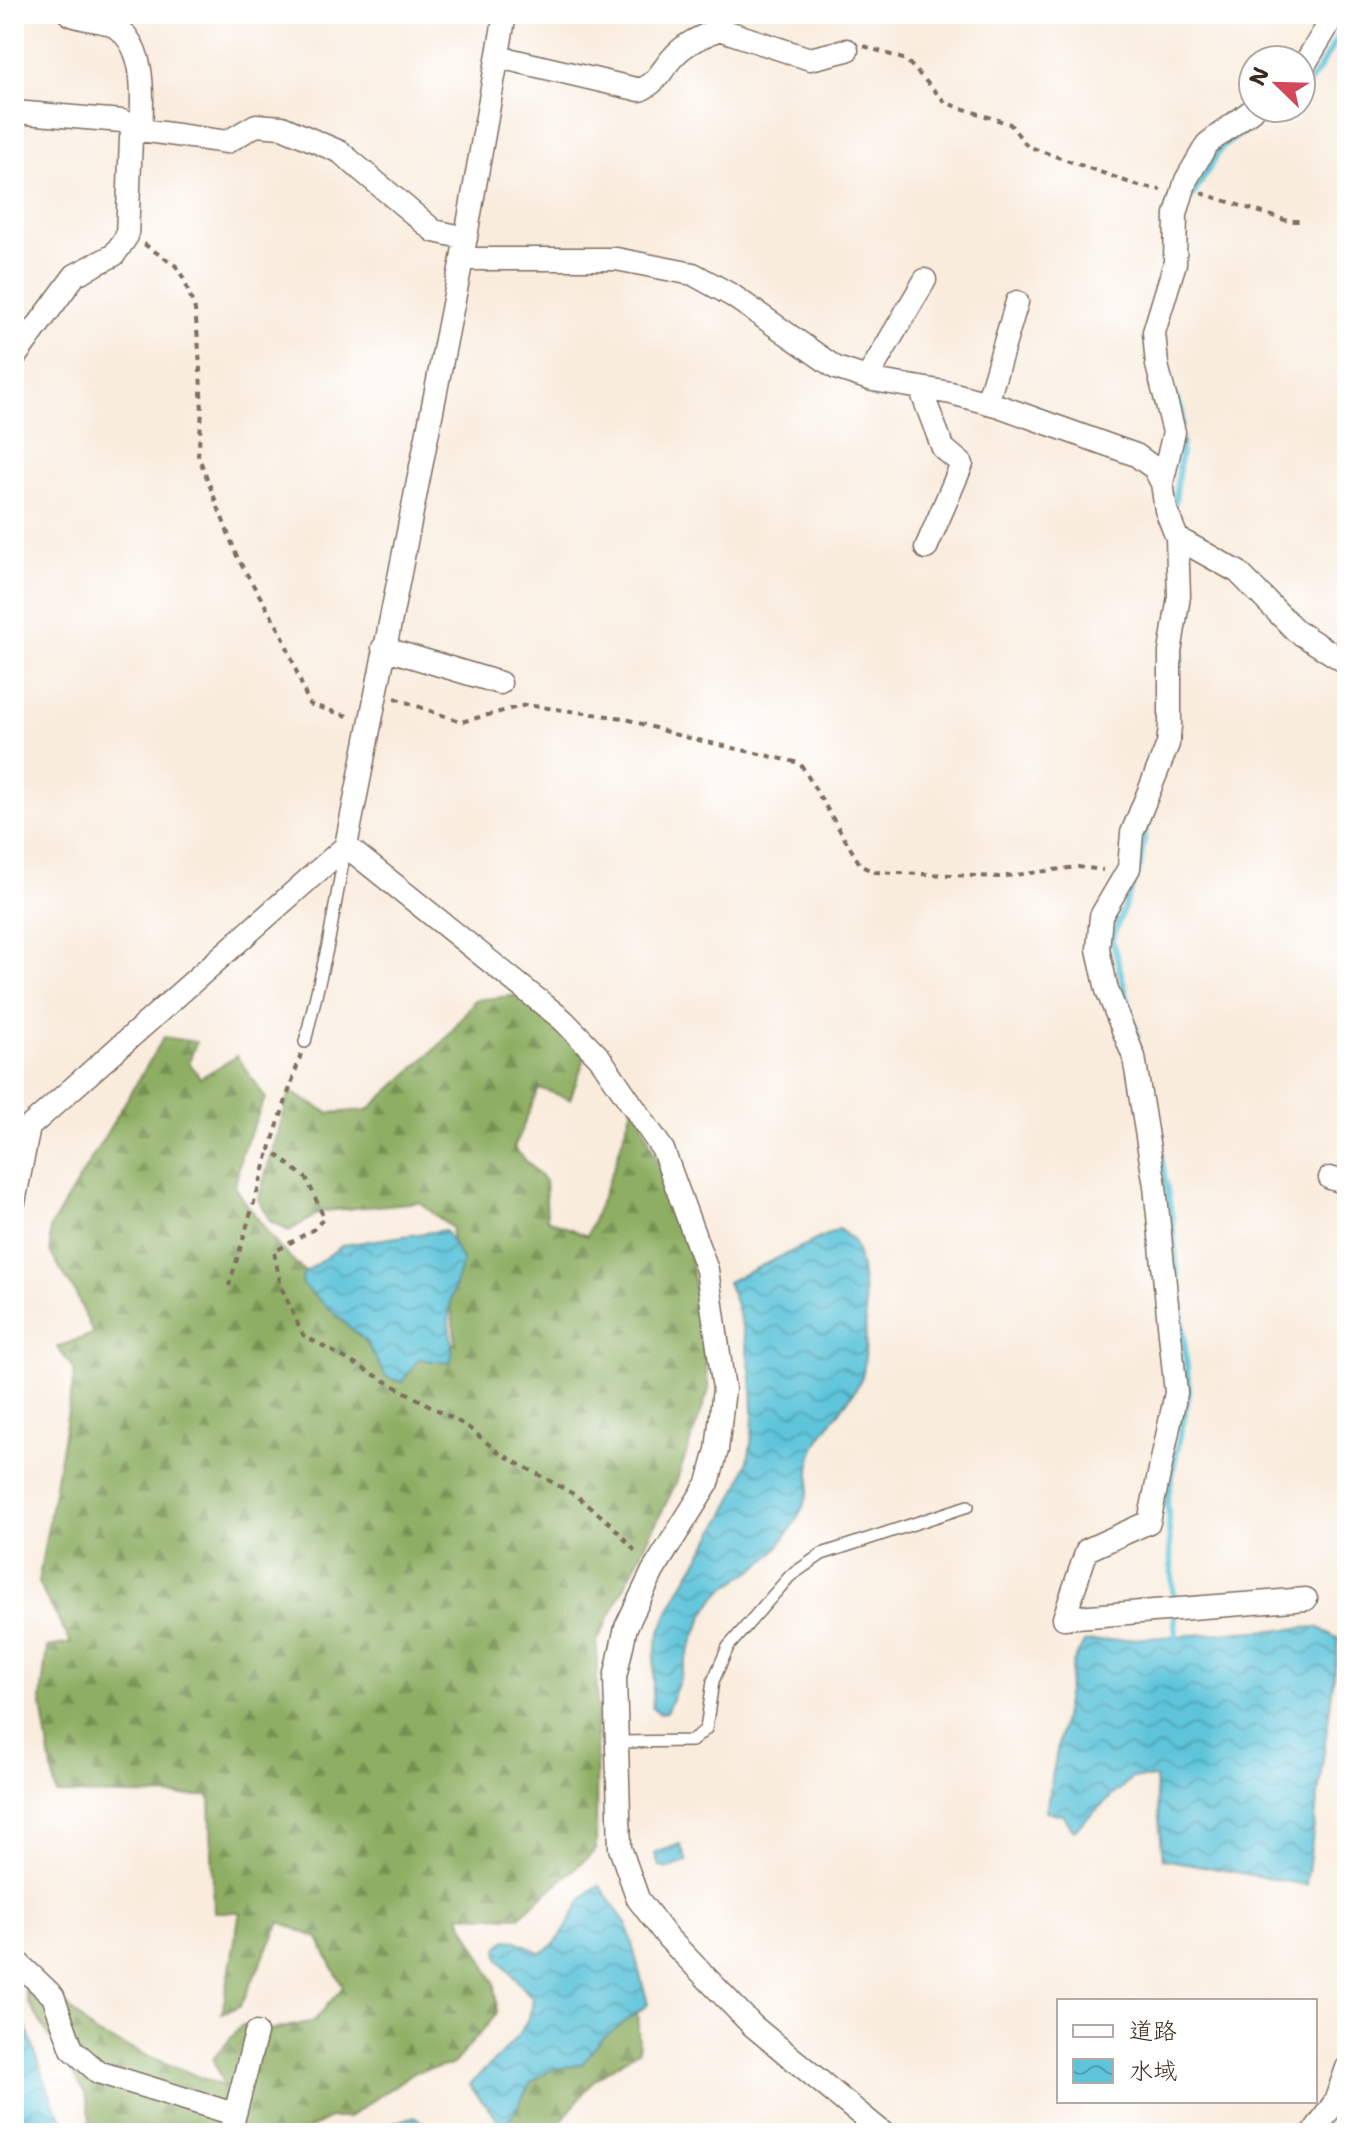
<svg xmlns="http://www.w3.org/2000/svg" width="1361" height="2147" font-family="'Shantell Sans','Klee One',sans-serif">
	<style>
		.forest { fill: url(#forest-firs); stroke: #646c40; stroke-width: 2 }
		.water { fill: url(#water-waves); stroke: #4c777c; stroke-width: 2 }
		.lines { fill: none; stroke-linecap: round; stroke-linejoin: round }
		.stream { stroke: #5dc4da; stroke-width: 6 }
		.lane-casing { stroke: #7e6e61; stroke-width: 14 }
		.street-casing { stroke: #7e6e61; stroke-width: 25 }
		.path { stroke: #7e6e61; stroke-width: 4; stroke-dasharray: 6 6; stroke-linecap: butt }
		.lane { stroke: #fff; stroke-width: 11 }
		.street { stroke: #fff; stroke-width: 22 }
	</style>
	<defs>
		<pattern id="forest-firs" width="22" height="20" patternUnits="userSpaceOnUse" patternTransform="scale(2)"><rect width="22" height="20" fill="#8eaf63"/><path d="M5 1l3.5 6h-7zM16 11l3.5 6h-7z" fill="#758f51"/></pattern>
		<pattern id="water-waves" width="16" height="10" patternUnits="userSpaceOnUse" patternTransform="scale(2)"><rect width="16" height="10" fill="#5dc4da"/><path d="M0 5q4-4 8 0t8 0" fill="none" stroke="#4e9fb0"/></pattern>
	</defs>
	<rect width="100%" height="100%" fill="#fff"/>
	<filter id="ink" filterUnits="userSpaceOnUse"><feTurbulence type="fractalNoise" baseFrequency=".0125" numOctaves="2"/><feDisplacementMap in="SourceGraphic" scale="16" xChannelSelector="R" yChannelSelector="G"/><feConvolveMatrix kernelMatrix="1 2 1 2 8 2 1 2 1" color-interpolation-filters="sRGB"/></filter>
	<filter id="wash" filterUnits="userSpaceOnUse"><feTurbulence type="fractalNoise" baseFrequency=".006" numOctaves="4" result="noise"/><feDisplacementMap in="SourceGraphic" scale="32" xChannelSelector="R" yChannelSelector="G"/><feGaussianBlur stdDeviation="1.8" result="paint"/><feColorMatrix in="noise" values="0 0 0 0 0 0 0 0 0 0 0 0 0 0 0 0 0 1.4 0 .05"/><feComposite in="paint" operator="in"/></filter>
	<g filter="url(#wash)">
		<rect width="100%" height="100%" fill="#f9ecdd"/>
		<path class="forest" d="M528,994L587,1052L570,1099L539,1088L514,1148L545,1181L547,1219L587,1236L614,1167L634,1102L671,1196L690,1258L709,1390L675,1485L597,1642L596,1850L519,1917L459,1915L495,1984L497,2014L452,2065L414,2072L348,2118H330L301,2133H74L91,2120L86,2094L28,2002L17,1953L95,2034L224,2087L213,2059L242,2025L272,2030L314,2021L343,1987L318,1938L280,1922L241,2005L222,2014L240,1912H214L210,1796L56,1794L41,1699L47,1647L71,1643L38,1583L75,1371L57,1347L93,1334L76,1294L50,1252V1228L164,1037L196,1042L189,1062L200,1078L237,1056L265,1098L241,1155L235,1188L278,1246L367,1331L417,1333L456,1344L449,1292L452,1228L419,1202L323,1211L289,1231L270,1221L258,1199L290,1092L329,1113L368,1110L444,1041L475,1000Z
			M637,2005L639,2050L594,2080L552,2133H491L505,2109L521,2064Z"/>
		<path class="water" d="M839,1229C843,1233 850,1237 853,1241C865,1259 870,1359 861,1379C848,1407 821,1427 812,1456C809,1467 811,1480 808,1492C803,1513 782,1545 767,1559C749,1576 723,1583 710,1605C690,1637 683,1679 666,1712L659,1713L652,1707C654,1683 652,1651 661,1629C682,1576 726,1524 744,1473C763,1421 749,1331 727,1282Z
			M445,1230L463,1262C456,1281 449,1299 449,1319C449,1335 456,1347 450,1363L419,1359L402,1382L386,1377L366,1342L302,1284L303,1274L343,1245Z
			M1317,1627L1339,1639L1306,1885L1163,1859L1155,1778H1132L1074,1830L1062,1815L1046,1811L1073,1663L1084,1642Z
			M680,1844L687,1862L666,1869L659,1866L655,1853Z
			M600,1885L627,1925L648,2004L601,2040L582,2064L550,2070L531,2083L505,2128L469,2085C492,2061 531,2034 533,1999L499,1959L498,1948L506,1940L517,1941L540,1953C570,1942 571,1898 600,1885Z
			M14,1993L54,2105L71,2133H14Z
			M415,2116L436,2133H362Z"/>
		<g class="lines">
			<path class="stream" d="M1301,90C1322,74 1329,45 1347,25
				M1192,197L1221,148L1276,108
				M1175,395L1182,411V426
				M1175,502L1182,442
				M1180,664L1190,606L1189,592
				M1137,1036L1112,939L1140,866L1146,825
				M1149,1086L1172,1219L1189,1390L1167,1500L1176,1637"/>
		</g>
	</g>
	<g filter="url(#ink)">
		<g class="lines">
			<g class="lane-casing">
				<path id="lane" d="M305,1042L328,945L345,851
					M619,1742L692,1741L706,1729L713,1681L728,1647L790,1576L822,1554L968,1506"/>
			</g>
			<g class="street-casing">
				<path id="street" d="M719,29L810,59L847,50
					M499,57L640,90C659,82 662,68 675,55C687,42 704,36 719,29L710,14
					M1301,70L1335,14
					M14,112L122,121L141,130L227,142L256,125L282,127L340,152L434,231L466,238
					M462,259H616L693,274L733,296L836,368L873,380L951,393L999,406L1136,455L1154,468L1162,483L1166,510L1177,538L1179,596L1170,652V726L1168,744L1132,833L1129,868L1101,916L1098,949L1107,990L1134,1057L1155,1186L1176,1393L1149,1522L1087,1550L1064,1618L1306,1599
					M14,358L75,275L114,255L127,236L131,138L141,130C143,95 147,37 107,23C94,19 82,20 70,14
					M867,378L925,280
					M920,388L943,448L962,464L926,548
					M987,403L1017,302
					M1162,483L1174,432L1157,365L1154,332L1175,263L1176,214L1186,180L1207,144L1255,108
					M1177,538L1238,572L1296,631L1347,663
					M383,648L500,683
					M346,846L563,1020L600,1058L663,1150L707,1270L724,1389L717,1450L708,1483L653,1571L626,1627L615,1678L620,1848L638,1899L668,1938L753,2026L883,2133
					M14,1135L29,1127L346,846L462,259L505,14
					M1330,1178L1347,1183
					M14,1202L29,1127
					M14,1959L53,1996L72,2049L98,2072L234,2114
					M230,2133L256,2033
					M1313,2133L1335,2102L1347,2068"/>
			</g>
			<path class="path" d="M864,46L906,60L946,103L1010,124L1027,146L1139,186L1161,190
				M1201,193L1288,221H1301
				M144,244L176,266L184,279L195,310L199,350L202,412L198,455L238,559L282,634L309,704L351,717
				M395,698L461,722L526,705L623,718L680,736L800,763L861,866L875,872L999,877L1078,867L1103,870
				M301,1054L270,1149L307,1179L324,1218L314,1229L274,1252L281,1287L303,1335L468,1427L498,1452L577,1496L611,1524L638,1554
				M229,1286L270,1149"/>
			<use href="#lane" class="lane"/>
			<use href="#street" class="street"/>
		</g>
	</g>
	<rect width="1361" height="2147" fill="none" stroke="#fff" stroke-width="48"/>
	<rect x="1057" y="1999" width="260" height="104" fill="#ffffff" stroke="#b1aaa5" stroke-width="2"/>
	<rect x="1073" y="2025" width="40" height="12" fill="#ffffff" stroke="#b1aaa5" stroke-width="2"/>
	<text x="1129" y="2039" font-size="24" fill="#3b2a1e">道路</text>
	<rect x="1073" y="2059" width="40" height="24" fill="url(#water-waves)" stroke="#b1aaa5" stroke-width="2"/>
	<text x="1129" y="2079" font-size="24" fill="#3b2a1e">水域</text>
	<g transform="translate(1277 84) rotate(293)"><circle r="38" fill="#ffffff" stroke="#b1aaa5" stroke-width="2"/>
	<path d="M0-6L14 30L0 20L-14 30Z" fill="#d1495b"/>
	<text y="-12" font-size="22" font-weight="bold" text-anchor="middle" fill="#3b2a1e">N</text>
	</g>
</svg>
